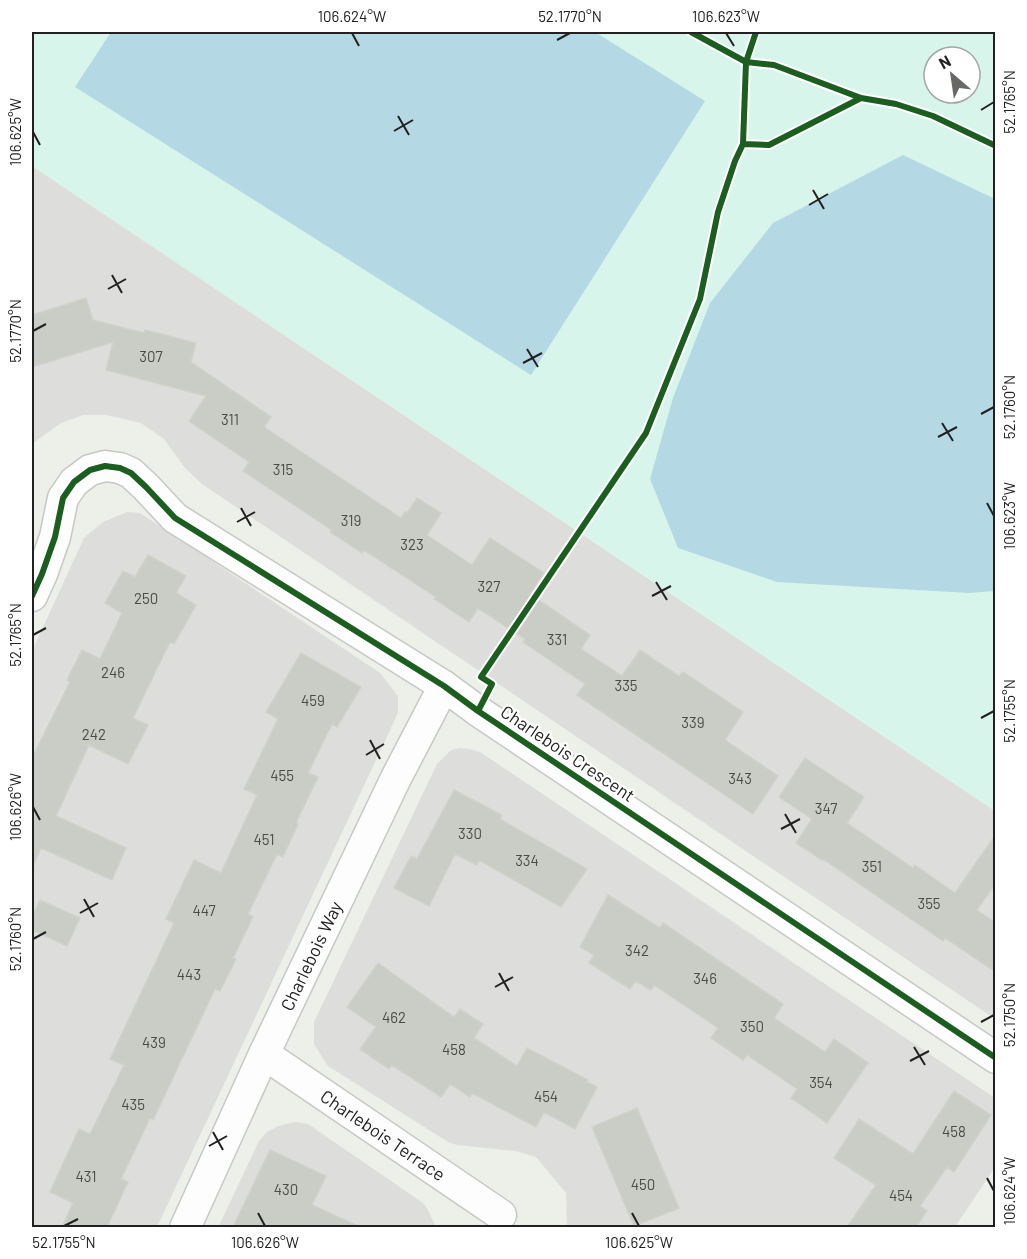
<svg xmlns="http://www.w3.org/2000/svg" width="1027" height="1259" font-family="Barlow,sans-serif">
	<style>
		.residential { fill: #dddedb }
		.park { fill: #d8f5eb; fill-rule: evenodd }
		.pitch { fill: #b4d9e4 }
		.building { fill: #caccc6; stroke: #d0d2ca; stroke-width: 1.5 }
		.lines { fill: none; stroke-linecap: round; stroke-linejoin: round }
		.minor-casing { stroke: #c7c8c5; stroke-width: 33 }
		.minor { stroke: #fcfdfc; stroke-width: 30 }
		.cycleway-casing { stroke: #fff; stroke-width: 10 }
		.cycleway { stroke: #1b5e20; stroke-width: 6 }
		.ticks { fill: none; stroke: #212121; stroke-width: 2 }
		.labels { text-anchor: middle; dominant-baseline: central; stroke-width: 4.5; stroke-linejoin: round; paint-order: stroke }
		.number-label { font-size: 15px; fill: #4b4c4a }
		.street-label { font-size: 18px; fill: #212121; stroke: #fff }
		.neatline { fill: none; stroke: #212121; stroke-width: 2 }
		.ticks-label { font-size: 15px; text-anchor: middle; fill: #212121 }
	</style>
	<rect width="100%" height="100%" fill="#edefe9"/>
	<path class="residential" d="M32,166L995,811V1019L202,484L185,468L164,439L141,423L107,415H83L61,423L32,444Z
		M127,512L140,513L380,673L398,696V713L157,1227L32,1228V651L84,538L103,522Z
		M460,748L470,749L480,752L995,1098V1167L955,1227H567L566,1193L536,1157L516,1151L457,1145L448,1142L328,1066L314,1044V1022L437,764L451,750Z
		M295,1122L308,1124L423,1203L427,1208L436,1227L218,1228L259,1141L267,1132L278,1126Z"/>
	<path class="park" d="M32,32H995V811L32,166ZM934,57H970V93H934Z"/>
	<path class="pitch" d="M111,32H595L705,101L531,375L75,87Z
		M903,155L995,199V591L969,593L777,582L678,548L650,479L673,398L710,303L773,223Z"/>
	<path class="building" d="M86,298L93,320L144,333L145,330L196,343L191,362L271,417L264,427L401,518L405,512L407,513L417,498L441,513L427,535L472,565L490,538L544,573L530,594L590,635L581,649L622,676L640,650L679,676L683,672L743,712L725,740L778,776L753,814L577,695L585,684L523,642L525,639L478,608L469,622L434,599L436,597L364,550L362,553L330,532L332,530L243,471L249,462L189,421L206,396L106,370L113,342L32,367V315Z
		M148,555L186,576L176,593L196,605L174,644L170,642L133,718L148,725L128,764L89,745L56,816L126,848L112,880L41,848L32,869V758L70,682L67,680L82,650L100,659L122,613L105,603L123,571L135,577Z
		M301,653L361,687L337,727L332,724L308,773L318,777L296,823L298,824L283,857L277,854L248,914L253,917L233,958L236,959L220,991L215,989L153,1120L150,1118L121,1179L128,1182L107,1227H62L73,1203L50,1192L79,1129L90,1134L124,1065L110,1059L174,923L166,919L194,860L221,873L257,795L244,789L278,719L266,712Z
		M805,758L864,797L847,823L913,868L915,865L955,893L996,834V883L977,910L996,923V972L945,938L943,941L823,859L822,860L796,843L812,819L779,797Z
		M454,790L502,815L500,819L587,869L561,907L479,860L477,865L455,854L429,906L394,888L411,856L417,859Z
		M608,895L660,928L663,923L783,1004L774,1018L825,1052L834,1039L868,1063L827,1123L791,1098L797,1089L747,1055L743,1060L711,1038L718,1028L654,985L651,990L636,981L630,989L589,963L594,955L580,947Z
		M40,900L80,918L67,946L32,930V917Z
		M378,963L454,1017L460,1009L483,1024L474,1038L517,1066L527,1048L588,1080L587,1082L597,1087L575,1129L544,1112L536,1127L472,1093L470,1097L450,1084L441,1097L392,1065L389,1069L360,1049L376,1027L347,1007Z
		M954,1091L991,1115L954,1172L947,1167L920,1206L927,1211L916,1227H847L876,1185L834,1158L859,1119L913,1154Z
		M637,1108L679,1208L634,1226L592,1127Z
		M270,1150L326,1176L312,1205L360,1227H233Z"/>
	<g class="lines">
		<g class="minor-casing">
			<g id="minor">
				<path d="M32,596L42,574L55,537L63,498L74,482L90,470L105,466L120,468L131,473L146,487L175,518L444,686L478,711L996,1058"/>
				<path id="s1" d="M264,1054L501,1215"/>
				<path id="s2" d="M185,1228L264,1054L396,778L444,686"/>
			</g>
		</g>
		<use href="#minor" class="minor"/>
		<g class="cycleway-casing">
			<path id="cycleway" d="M756,32L746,62L774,65L861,98L896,104L933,116L996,146
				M743,144L769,145L861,98
				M32,596L42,574L55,537L63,498L74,482L90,470L105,466L120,468L131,473L146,487L175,518L444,686L478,711L996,1058
				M478,711L492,684L481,677L646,433L700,299L718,212L735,161L743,144L746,62L691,32"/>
		</g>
		<use href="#cycleway" class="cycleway"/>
	</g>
	<path class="ticks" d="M352,33L359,46M726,33L734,46M557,40L570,33M981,110L994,102M398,116L409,135M394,131L413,120M33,132L40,145M813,190L824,209M809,205L828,194M112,275L122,293M108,289L126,279M33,331L46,324M527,349L538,367M523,363L542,353M981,414L994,407M942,423L953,441M938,437L957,427M987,503L994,516M241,508L251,526M237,522L255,512M656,582L667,600M652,596L671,586M33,635L46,628M981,718L994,711M370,740L380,759M366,755L384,744M33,807L40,820M785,814L796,833M781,829L800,819M84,899L94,917M80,913L98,903M33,939L46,932M499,973L509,991M495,987L513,977M981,1022L994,1015M914,1047L925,1065M910,1061L929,1051M213,1132L223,1150M209,1146L227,1136M987,1178L994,1191M258,1213L265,1226M632,1213L639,1226M64,1226L78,1219"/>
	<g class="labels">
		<g class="number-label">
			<text x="151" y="356">307</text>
			<text x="230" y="419">311</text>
			<text x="283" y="469">315</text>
			<text x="351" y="520">319</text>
			<text x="412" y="544">323</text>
			<text x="489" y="586">327</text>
			<text x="146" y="598">250</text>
			<text x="557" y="639">331</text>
			<text x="113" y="672">246</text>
			<text x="626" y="685">335</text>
			<text x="313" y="700">459</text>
			<text x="693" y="722">339</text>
			<text x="94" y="734">242</text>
			<text x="282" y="775">455</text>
			<text x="740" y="778">343</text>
			<text x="826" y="808">347</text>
			<text x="470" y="833">330</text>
			<text x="264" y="839">451</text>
			<text x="527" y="860">334</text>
			<text x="872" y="866">351</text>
			<text x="929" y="903">355</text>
			<text x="204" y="910">447</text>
			<text x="637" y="950">342</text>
			<text x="189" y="974">443</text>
			<text x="705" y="978">346</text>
			<text x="394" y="1017">462</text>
			<text x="752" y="1026">350</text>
			<text x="154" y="1042">439</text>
			<text x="454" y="1049">458</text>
			<text x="821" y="1082">354</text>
			<text x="546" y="1096">454</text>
			<text x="133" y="1104">435</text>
			<text x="954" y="1131">458</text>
			<text x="86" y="1176">431</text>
			<text x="643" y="1184">450</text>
			<text x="286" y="1189">430</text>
			<text x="901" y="1195">454</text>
		</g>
		<g class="street-label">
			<text transform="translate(568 753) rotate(34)">Charlebois Crescent</text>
			<text stroke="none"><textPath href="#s2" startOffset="300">Charlebois Way</textPath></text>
			<text stroke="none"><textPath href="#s1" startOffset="144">Charlebois Terrace</textPath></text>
		</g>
	</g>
	<rect width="1027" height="1259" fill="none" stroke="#ffffff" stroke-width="66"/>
	<g transform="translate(952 75) rotate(331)"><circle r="28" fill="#ffffff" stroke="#a6a6a6" stroke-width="1.5"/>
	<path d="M0-4.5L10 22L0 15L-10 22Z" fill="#686967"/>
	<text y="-9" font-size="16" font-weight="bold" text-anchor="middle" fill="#212121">N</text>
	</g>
	<rect x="33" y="33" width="961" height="1193" class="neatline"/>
	<g class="ticks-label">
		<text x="352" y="22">106.624°W</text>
		<text x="570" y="22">52.1770°N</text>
		<text x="726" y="22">106.623°W</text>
		<text transform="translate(1010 102) rotate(-90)" y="5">52.1765°N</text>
		<text transform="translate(16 132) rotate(-90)" y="5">106.625°W</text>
		<text transform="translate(16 331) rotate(-90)" y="5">52.1770°N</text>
		<text transform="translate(1010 407) rotate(-90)" y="5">52.1760°N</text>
		<text transform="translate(1010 516) rotate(-90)" y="5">106.623°W</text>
		<text transform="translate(16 635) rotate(-90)" y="5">52.1765°N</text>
		<text transform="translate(1010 711) rotate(-90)" y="5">52.1755°N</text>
		<text transform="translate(16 807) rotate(-90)" y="5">106.626°W</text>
		<text transform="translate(16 939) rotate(-90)" y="5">52.1760°N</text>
		<text transform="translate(1010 1015) rotate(-90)" y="5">52.1750°N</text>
		<text transform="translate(1010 1191) rotate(-90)" y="5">106.624°W</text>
		<text x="64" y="1248">52.1755°N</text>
		<text x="265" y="1248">106.626°W</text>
		<text x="639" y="1248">106.625°W</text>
	</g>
</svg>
